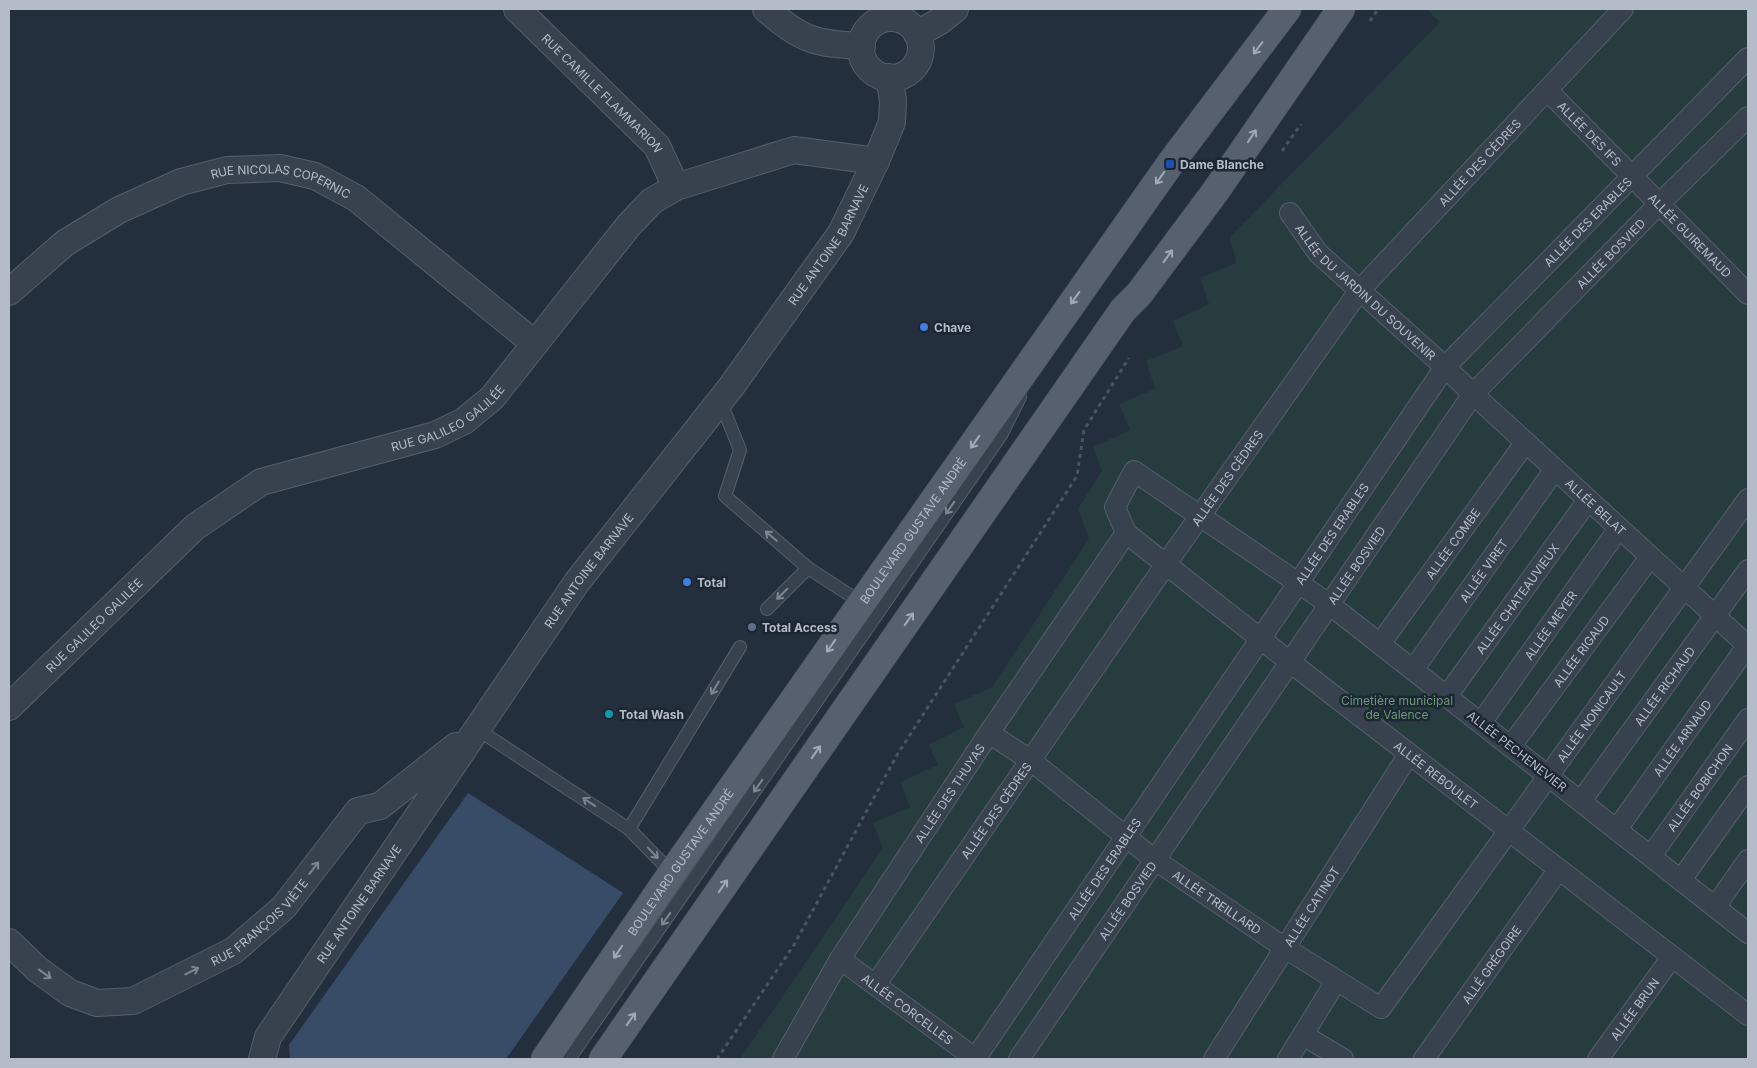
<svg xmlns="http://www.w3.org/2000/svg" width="1757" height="1068" font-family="Inter,sans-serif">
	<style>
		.green { fill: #263c3f }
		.water { fill: #394c67 }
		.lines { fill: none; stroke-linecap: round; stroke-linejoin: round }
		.service-casing { stroke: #565f6c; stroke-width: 14 }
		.pedestrian-casing { stroke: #565f6c; stroke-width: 22 }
		.minor-casing { stroke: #565f6c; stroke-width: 28 }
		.primary-casing { stroke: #414a57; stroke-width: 29 }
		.path { stroke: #44595c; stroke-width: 3; stroke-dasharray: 4 4; stroke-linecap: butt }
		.service { stroke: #38414e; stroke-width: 12 }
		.pedestrian { stroke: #38414e; stroke-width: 20 }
		.minor { stroke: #38414e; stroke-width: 26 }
		.primary { stroke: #56606e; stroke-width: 28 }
		.oneway { stroke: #a1aab7 }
		.oneway2 { stroke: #7c8592 }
		.transit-dot { fill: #1a4fb4; stroke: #1d2633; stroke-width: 2 }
		.shop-dot { fill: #3f7fe0; stroke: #1d2633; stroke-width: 2 }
		.service-dot { fill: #5c6f8a; stroke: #1d2633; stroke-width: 2 }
		.culture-dot { fill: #0f9aa8; stroke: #1d2633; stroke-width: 2 }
		.labels { text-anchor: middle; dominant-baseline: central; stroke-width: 5; stroke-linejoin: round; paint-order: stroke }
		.street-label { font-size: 12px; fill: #b4bcc9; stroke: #1d2633 }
		.poi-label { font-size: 12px; font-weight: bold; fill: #b4bcc9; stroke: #1d2633; text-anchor: start }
		.park-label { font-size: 12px; fill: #6b9a76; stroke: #1d2633 }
	</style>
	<rect width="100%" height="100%" fill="#242f3e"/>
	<path class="green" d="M1426,9H1748V1059H740L883,848L873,823L910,807L900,782L938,765L929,745L964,727L954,704L992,687L1089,539L1078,509L1102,471L1093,447L1130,430L1119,404L1155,389L1146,361L1183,346L1173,321L1209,304L1200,278L1236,263L1230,237L1440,22Z"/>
	<path class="water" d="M468,793L623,893L506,1059H290L289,1045Z"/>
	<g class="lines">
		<g class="service-casing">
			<path id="service" d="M720,400L740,450L725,496L808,568
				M767,609L808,568L862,603
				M477,729L629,829
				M672,873L629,829L740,647
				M569,1059L1001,435L1020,397"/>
		</g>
		<g class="pedestrian-casing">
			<g id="pedestrian">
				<path id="s1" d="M1547,90L1748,294"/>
				<path id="s2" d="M1290,213L1318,253L1445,367L1473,394L1748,646"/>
				<path id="s3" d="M1380,644L1525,443"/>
				<path id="s4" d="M1413,670L1555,469"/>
				<path id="s5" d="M1447,696L1588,500"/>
				<path id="s6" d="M1481,723L1619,528"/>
				<path id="s7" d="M989,733L1030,760L1155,860L1285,948L1381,1008L1748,499"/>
				<path id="s8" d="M1511,746L1650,557"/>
				<path id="s9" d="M1581,801L1748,570"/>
				<path id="s10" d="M1617,829L1748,645"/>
				<path id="s11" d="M1651,856L1748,719"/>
				<path d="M1681,880L1748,786"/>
				<path d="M1715,907L1748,860"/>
				<path id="s12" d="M1748,933L1329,604L1134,471L1115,507L1126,533L1290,662L1748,1015"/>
				<path id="s13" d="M840,959L976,1059"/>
				<path id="s14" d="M876,984L1166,564L1359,291L1623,9"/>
				<path d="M1303,1035L1343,1059"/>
				<path id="s15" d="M783,1059L840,959L989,733L1126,533"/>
				<path id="s16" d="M975,1059L1445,367L1748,58"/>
				<path id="s17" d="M1019,1059L1473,394L1659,204L1748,117"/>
				<path id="s18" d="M1214,1059L1409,754"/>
				<path d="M1288,1059L1336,981"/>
				<path id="s19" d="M1424,1059L1559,869"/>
				<path id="s20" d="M1598,1059L1672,957"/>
			</g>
		</g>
		<g class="minor-casing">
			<g id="minor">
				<path id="s21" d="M517,9L657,146L676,187"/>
				<path d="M766,9C801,40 815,44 862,46"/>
				<circle cx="891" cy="48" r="30"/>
				<path d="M917,34L940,21L955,9"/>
				<path id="s22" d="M9,292L65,243L119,210L181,182L227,170L280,168L315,176L356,198L534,343"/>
				<path id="s23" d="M9,707L195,527L261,482L435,435L464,421L492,398L629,225L652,201L676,187L794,150L876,161"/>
				<path id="s24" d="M9,942L37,969L70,993L97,1003L133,1001L233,951L284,907L358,811L380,806L456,746"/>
				<path id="s25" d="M262,1059L268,1037L577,582L731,387L841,233L876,161L892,122L893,100L889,77"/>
			</g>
		</g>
		<g class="primary-casing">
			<g id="primary">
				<path id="s26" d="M545,1059L672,873L1170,164L1287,9"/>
				<path d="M603,1059L1123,310L1139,294L1215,192L1341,9"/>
			</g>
		</g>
		<path class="path" d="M1370,21L1378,9
			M1282,151L1301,124
			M717,1059L794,945L897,755L1077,476L1084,430L1129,358"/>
		<use href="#service" class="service"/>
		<use href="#pedestrian" class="pedestrian"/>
		<use href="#minor" class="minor"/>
		<use href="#primary" class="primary"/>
	</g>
	<defs><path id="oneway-shaft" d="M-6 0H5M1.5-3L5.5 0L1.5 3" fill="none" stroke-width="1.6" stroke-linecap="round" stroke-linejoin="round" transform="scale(1.25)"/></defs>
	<g class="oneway">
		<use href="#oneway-shaft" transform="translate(1258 48) rotate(127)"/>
		<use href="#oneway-shaft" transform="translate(1252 136) rotate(-57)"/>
		<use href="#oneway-shaft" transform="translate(1160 178) rotate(125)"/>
		<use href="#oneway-shaft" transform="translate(1168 256) rotate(-54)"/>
		<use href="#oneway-shaft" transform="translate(1075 298) rotate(126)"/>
		<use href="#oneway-shaft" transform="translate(975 442) rotate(125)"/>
		<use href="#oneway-shaft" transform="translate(909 619) rotate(-55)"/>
		<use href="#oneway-shaft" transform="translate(831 646) rotate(125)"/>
		<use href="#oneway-shaft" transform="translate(816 752) rotate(-55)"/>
		<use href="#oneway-shaft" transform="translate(723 886) rotate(-55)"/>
		<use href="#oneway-shaft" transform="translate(618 952) rotate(124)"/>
		<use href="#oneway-shaft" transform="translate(631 1019) rotate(-55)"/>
	</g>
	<g class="oneway2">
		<use href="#oneway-shaft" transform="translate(950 508) rotate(125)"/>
		<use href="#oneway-shaft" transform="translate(771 536) rotate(-140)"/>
		<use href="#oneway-shaft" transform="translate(782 594) rotate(135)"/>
		<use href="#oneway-shaft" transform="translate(715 688) rotate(121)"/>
		<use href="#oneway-shaft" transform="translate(758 786) rotate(125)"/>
		<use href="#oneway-shaft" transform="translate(589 802) rotate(-146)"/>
		<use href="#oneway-shaft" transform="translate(653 853) rotate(46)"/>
		<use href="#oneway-shaft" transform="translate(314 868) rotate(-52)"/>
		<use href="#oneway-shaft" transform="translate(666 919) rotate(125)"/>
		<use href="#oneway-shaft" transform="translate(192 971) rotate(-26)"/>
		<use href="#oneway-shaft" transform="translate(45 974) rotate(36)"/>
	</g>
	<rect class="transit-dot" x="1165" y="159" width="10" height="10" rx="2.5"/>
	<g class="shop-dot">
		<circle cx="924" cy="327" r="5"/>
		<circle cx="687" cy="582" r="5"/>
	</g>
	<circle class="service-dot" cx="752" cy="627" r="5"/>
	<circle class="culture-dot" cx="609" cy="714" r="5"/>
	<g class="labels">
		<g class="street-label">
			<text stroke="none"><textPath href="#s21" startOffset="120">RUE CAMILLE FLAMMARION</textPath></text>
			<text stroke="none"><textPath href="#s1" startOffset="61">ALLÉE DES IFS</textPath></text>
			<text stroke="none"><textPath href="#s14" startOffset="1021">ALLÉE DES CÈDRES</textPath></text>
			<text stroke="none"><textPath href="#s22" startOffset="309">RUE NICOLAS COPERNIC</textPath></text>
			<text stroke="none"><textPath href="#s16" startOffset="1040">ALLÉE DES ERABLES</textPath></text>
			<text stroke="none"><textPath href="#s1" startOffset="204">ALLÉE GUIREMAUD</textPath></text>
			<text stroke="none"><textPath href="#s25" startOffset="994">RUE ANTOINE BARNAVE</textPath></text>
			<text stroke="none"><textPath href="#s17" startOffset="1002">ALLÉE BOSVIED</textPath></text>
			<text stroke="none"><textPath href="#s2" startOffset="110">ALLÉE DU JARDIN DU SOUVENIR</textPath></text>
			<text stroke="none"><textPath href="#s23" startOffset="538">RUE GALILEO GALILÉE</textPath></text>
			<text stroke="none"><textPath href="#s14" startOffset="616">ALLÉE DES CÈDRES</textPath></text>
			<text stroke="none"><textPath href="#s2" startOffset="425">ALLÉE BELAT</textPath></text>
			<text stroke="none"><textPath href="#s26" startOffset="644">BOULEVARD GUSTAVE ANDRÉ</textPath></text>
			<text stroke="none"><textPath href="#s16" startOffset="635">ALLÉE DES ERABLES</textPath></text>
			<text stroke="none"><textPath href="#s3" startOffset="124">ALLÉE COMBE</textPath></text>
			<text stroke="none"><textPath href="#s17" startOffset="598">ALLÉE BOSVIED</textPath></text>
			<text stroke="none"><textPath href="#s4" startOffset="122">ALLÉE VIRET</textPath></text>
			<text stroke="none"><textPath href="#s25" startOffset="589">RUE ANTOINE BARNAVE</textPath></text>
			<text stroke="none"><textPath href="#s5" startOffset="120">ALLÉE CHATEAUVIEUX</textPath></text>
			<text stroke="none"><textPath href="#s23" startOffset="118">RUE GALILEO GALILÉE</textPath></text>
			<text stroke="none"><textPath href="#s6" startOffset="120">ALLÉE MEYER</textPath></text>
			<text stroke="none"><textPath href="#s8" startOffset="118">ALLÉE RIGAUD</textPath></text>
			<text stroke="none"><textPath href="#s9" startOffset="142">ALLÉE RICHAUD</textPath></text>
			<text stroke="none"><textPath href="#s7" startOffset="839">ALLÉE NONICAULT</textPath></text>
			<text stroke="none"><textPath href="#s10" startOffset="112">ALLÉE ARNAUD</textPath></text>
			<text transform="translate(1517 751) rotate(38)">ALLÉE PECHENEVIER</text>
			<text stroke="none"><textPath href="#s12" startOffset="1231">ALLÉE REBOULET</textPath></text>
			<text stroke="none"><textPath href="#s11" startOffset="84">ALLÉE BOBICHON</textPath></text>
			<text stroke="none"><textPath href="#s15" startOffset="314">ALLÉE DES THUYAS</textPath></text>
			<text stroke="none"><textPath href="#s14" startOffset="211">ALLÉE DES CÈDRES</textPath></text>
			<text stroke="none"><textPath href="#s26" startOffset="239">BOULEVARD GUSTAVE ANDRÉ</textPath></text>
			<text stroke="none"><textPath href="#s16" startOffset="230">ALLÉE DES ERABLES</textPath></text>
			<text stroke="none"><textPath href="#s17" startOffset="192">ALLÉE BOSVIED</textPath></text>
			<text stroke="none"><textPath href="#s7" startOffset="284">ALLÉE TREILLARD</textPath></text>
			<text stroke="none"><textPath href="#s25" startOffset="184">RUE ANTOINE BARNAVE</textPath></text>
			<text stroke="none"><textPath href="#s18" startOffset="181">ALLÉE CATINOT</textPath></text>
			<text stroke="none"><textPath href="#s24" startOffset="295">RUE FRANÇOIS VIÈTE</textPath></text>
			<text stroke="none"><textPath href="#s19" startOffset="116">ALLÉ GRÉGOIRE</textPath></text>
			<text stroke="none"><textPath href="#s20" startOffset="62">ALLÉE BRUN</textPath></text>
			<text stroke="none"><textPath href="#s13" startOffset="84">ALLÉE CORCELLES</textPath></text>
		</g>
		<g class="poi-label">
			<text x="1180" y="164">Dame Blanche</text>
			<text x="934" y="327">Chave</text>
			<text x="697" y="582">Total</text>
			<text x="762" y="627">Total Access</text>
			<text x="619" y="714">Total Wash</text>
		</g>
		<g class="park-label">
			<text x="1397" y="700">Cimetière municipal<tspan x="1397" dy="14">de Valence</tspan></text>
		</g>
	</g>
	<rect width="1757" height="1068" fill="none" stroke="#b4bcc9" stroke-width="20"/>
</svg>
